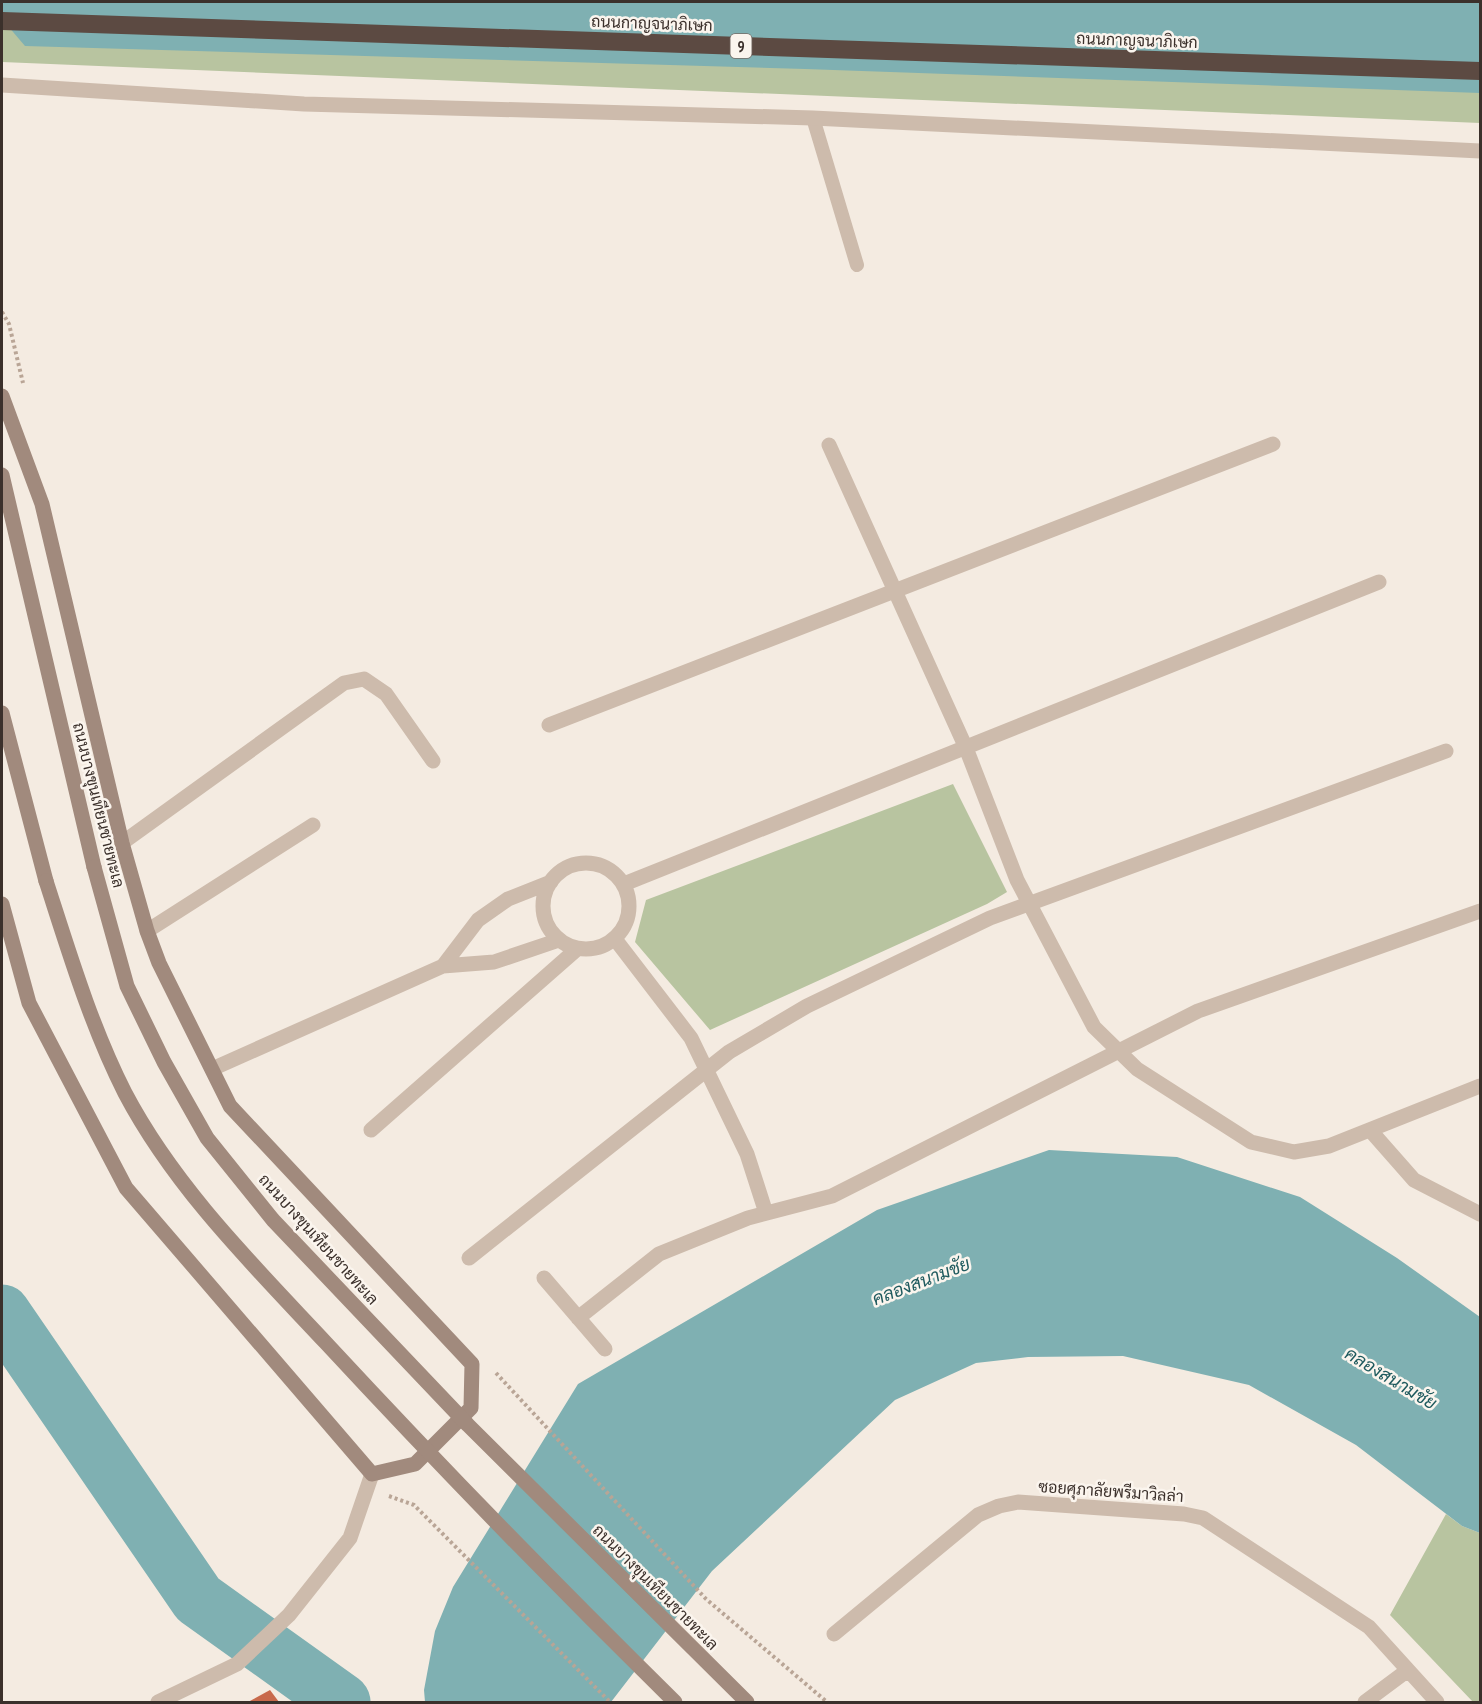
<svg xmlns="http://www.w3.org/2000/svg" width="1482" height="1704" font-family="'PT Sans Narrow',Sarabun,sans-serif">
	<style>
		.green { fill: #b8c4a0 }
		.water { fill: #7fb0b2 }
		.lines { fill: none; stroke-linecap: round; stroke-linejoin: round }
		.river { stroke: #7fb0b2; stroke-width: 57 }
		.building { fill: #c8694b }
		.path { stroke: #b9a596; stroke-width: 4; stroke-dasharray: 3 3; stroke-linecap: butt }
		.lane { stroke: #cdbbac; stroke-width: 14 }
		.street { stroke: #cdbbac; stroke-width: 15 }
		.secondary { stroke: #a18a7d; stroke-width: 15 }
		.highway { stroke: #5c4a42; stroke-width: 18 }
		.secondary-bridge { stroke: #a18a7d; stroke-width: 15 }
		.labels { text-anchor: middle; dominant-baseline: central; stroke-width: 5; stroke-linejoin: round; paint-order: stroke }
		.shield { fill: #fbf5ee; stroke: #756b66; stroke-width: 1.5 }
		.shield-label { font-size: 15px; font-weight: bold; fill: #3b302b }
		.street-label { font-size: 16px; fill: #3b302b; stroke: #fbf5ee }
		.water-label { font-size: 18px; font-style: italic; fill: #1f5a5e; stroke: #fbf5ee }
	</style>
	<rect width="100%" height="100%" fill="#f4ebe1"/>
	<path class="green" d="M2,2H1480V123L2,62Z
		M953,784L1007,892L987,904L710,1030L635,942L646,900Z
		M1446,1514L1462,1526L1480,1533V1702H1473L1390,1615Z"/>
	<path class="water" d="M2,2H1480V93L805,69L25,46L2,19Z
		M1049,1150L1177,1157L1300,1197L1397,1258L1480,1317V1533L1462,1526L1356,1445L1249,1385L1123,1356L1028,1357L976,1363L895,1400L712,1571L611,1702H425L424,1690L435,1631L453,1587L578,1384L877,1210Z"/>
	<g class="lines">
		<path class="river" d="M2,1313L198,1599L342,1702"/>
	</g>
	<path class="building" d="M270,1690L279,1702H248Z"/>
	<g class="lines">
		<path class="path" d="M2,312L9,324L23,383
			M496,1373L706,1599L827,1702
			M389,1496L414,1505L610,1702"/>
		<path class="lane" d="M813,118L857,265"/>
		<path class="street" d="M2,85L304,104L813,118L1480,151
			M829,445L966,748L1017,880L1094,1027L1137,1069L1251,1142L1294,1152L1329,1146L1480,1086
			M549,725L1273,444
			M122,843L344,683L364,679L386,694L433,761
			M543 906a43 43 0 1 1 86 0a43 43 0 1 1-86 0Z
			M624,884L1379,582
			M147,931L313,825
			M615,939L691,1038L747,1154L766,1213
			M443,966L478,920L508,899L551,882
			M212,1069L443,966L494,962L559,940
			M371,1130L577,949
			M1370,1130L1414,1180L1480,1214
			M469,1258L729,1052L807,1006L990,918L1446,751
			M544,1278L605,1349
			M578,1318L659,1254L748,1218L832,1196L1198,1011L1480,911
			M834,1634L978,1515L999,1506L1018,1502L1184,1514L1203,1518L1369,1627L1437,1702
			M158,1702L237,1664L289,1615L350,1538L372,1474
			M1365,1702L1408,1670"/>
		<path class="secondary" d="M2,396L42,504L122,843L147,931L159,963L230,1106L472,1364L471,1408L415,1464L372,1474L126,1188L29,1003L2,904
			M2,475L94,867
			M2,713L46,881"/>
		<path class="highway" d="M2,21L1480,71"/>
		<path class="secondary-bridge" d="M94,867L127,986L164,1062L207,1138L273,1220L468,1425L747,1702
			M46,881C69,952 91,1026 125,1093C175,1188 254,1266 326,1343C440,1466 556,1585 675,1702"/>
	</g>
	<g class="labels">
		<rect class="shield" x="730.5" y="34" width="21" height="24" rx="4.5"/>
		<g class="shield-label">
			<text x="741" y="46">9</text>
		</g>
		<g class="street-label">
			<text transform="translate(652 23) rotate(2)">ถนนกาญจนาภิเษก</text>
			<text transform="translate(1137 40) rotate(2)">ถนนกาญจนาภิเษก</text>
			<text transform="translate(99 805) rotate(76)">ถนนบางขุนเทียนชายทะเล</text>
			<text transform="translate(319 1239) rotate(48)">ถนนบางขุนเทียนชายทะเล</text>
			<text transform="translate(1111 1491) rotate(4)">ซอยศุภาลัยพรีมาวิลล่า</text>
			<text transform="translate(656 1587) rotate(45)">ถนนบางขุนเทียนชายทะเล</text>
		</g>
		<g class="water-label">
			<text transform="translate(921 1281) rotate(-21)">คลองสนามชัย</text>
			<text transform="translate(1391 1378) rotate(31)">คลองสนามชัย</text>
		</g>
	</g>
	<rect width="1482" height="1704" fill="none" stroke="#3b302b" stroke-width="6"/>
</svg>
